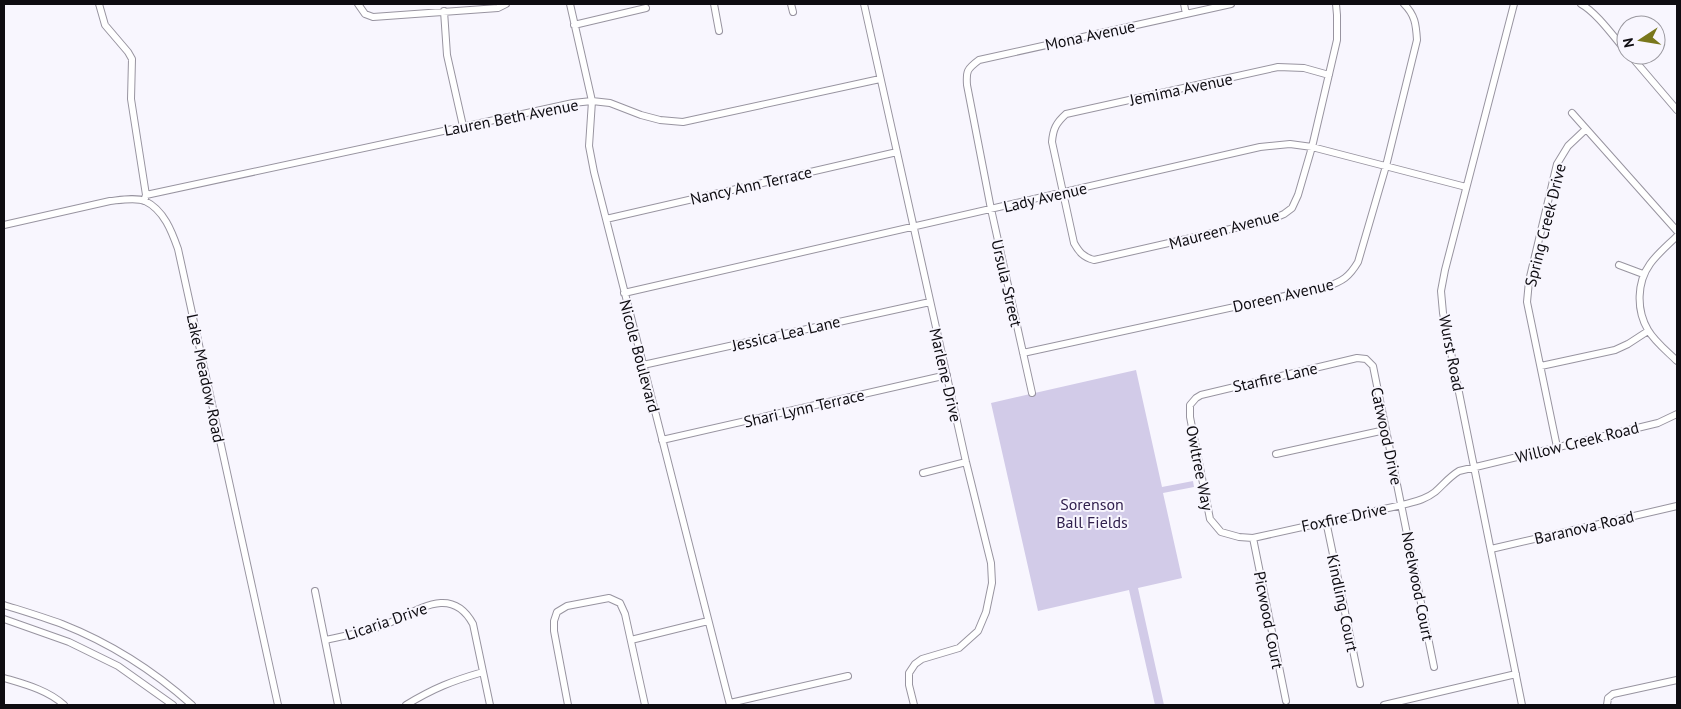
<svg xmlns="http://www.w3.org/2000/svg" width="1681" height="709" font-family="'PT Sans',sans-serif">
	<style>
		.green { fill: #d2cbe8 }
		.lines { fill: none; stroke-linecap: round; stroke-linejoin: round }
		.minor-casing { stroke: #9894a0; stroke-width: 8 }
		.minor { stroke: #fff; stroke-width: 6 }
		.labels { text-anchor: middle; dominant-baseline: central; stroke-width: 4; stroke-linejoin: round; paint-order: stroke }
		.street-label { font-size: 16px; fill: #0e0c11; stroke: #f8f6fe }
		.park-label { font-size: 16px; fill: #31204e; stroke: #f8f6fe }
	</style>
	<rect width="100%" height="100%" fill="#f8f6fe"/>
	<path class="green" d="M1136,370L1162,487L1193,481L1194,487L1163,493L1182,578L1138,588L1164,705H1155L1129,590L1038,611L991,403Z"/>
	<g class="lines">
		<g class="minor-casing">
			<path id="minor" d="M99,4L105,25L128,52L132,59L131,99L146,195
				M358,4L365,14L373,17L498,8L506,4
				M570,4L592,101L589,146L594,172L730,705
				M714,4L719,31
				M791,4L793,12
				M864,4L966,462L991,563L992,583L986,612L978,631L959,648L922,659L915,664L909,673V685L914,705
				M1184,4L1186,14
				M1514,4L1445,270L1441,291L1443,313L1522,705
				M1581,4C1597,13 1613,36 1626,51
				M444,11L447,55L463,126
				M574,25L646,8
				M1630,55L1677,110
				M1329,75L1304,68L1278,67L1066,114C1056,123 1053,129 1052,142L1074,243C1079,252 1083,257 1094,260L1270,220L1284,214L1292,208L1298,195L1312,147L1337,40V15L1336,4
				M1572,113L1677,231
				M144,201L146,195L573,103L592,101L610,103L641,115L660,120L683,122L880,79
				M606,219L897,152
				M4,225L110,201C120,200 136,197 145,201C164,210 172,232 178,249L278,705
				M1677,236C1668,245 1657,254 1650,264C1637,282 1636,310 1648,330C1655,342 1668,352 1677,361
				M1619,265L1643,274
				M624,293L1260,147L1290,144L1312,147L1466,187
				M1023,353L1326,287C1343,281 1349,277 1358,262L1386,166L1417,40C1416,24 1415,15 1404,4
				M643,365L930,302
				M1541,366L1615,350L1628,344L1648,331
				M1032,393L991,209L967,85C966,71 967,69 979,60L1231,4
				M662,440L947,375
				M1557,447L1527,302L1529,281L1557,164L1568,146L1586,129
				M1276,454L1385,430
				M923,473L966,462
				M1326,521L1360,684
				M1253,538L1286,701
				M1491,549L1677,506
				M315,591L338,705
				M4,605C23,611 43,617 62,624C110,643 154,671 192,705
				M4,619L69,642L118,666L173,705
				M326,640C344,636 364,632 382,626C414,614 450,582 473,624L490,705
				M631,640L708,621
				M1434,667L1373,366L1366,359L1357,358L1201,395L1196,398L1190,405V417L1210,519L1221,532L1239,537L1253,538L1402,505C1413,502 1425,500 1435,492C1443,485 1449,477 1459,471L1658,423L1677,414
				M4,678C24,684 48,690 64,705
				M730,703L848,676
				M406,705C434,688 452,681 483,672
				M568,705L554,631V621L557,612L567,606L609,598L620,603L625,614L645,705
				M1384,705L1516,674
				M1607,705L1608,698L1613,694L1677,680"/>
		</g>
		<use href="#minor" class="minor"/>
	</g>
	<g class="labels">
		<g class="street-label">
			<text transform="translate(1090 35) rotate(-12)">Mona Avenue</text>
			<text transform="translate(1181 89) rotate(-12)">Jemima Avenue</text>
			<text transform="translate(511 117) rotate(-11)">Lauren Beth Avenue</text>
			<text transform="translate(751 185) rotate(-13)">Nancy Ann Terrace</text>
			<text transform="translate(1045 197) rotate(-13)">Lady Avenue</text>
			<text transform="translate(1545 225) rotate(-76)">Spring Creek Drive</text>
			<text transform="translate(1224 229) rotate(-15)">Maureen Avenue</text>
			<text transform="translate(1007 283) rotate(77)">Ursula Street</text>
			<text transform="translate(1283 295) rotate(-13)">Doreen Avenue</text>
			<text transform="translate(786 333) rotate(-13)">Jessica Lea Lane</text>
			<text transform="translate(1452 353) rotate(79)">Wurst Road</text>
			<text transform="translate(640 356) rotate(75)">Nicole Boulevard</text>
			<text transform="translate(946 375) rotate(77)">Marlene Drive</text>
			<text transform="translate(1275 377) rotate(-13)">Starfire Lane</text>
			<text transform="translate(206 378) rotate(78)">Lake Meadow Road</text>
			<text transform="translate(804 408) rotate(-13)">Shari Lynn Terrace</text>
			<text transform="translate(1387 436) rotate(78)">Catwood Drive</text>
			<text transform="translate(1577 442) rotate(-14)">Willow Creek Road</text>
			<text transform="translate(1200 468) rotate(79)">Owltree Way</text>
			<text transform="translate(1344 517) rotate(-12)">Foxfire Drive</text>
			<text transform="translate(1584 527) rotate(-13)">Baranova Road</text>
			<text transform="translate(1418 586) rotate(79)">Noelwood Court</text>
			<text transform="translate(1343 603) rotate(78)">Kindling Court</text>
			<text transform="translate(1269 620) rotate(79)">Picwood Court</text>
			<text transform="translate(386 621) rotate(-19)">Licaria Drive</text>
		</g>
		<g class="park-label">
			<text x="1092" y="504">Sorenson<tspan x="1092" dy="18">Ball Fields</tspan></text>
		</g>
	</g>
	<rect width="1681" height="709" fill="none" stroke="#0e0c11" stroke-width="10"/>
	<g transform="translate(1641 40) rotate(258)"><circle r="24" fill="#f8f6fe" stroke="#9a989f"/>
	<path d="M0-4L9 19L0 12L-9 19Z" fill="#79771c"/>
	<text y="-8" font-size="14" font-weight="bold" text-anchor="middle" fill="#0e0c11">N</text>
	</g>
</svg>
